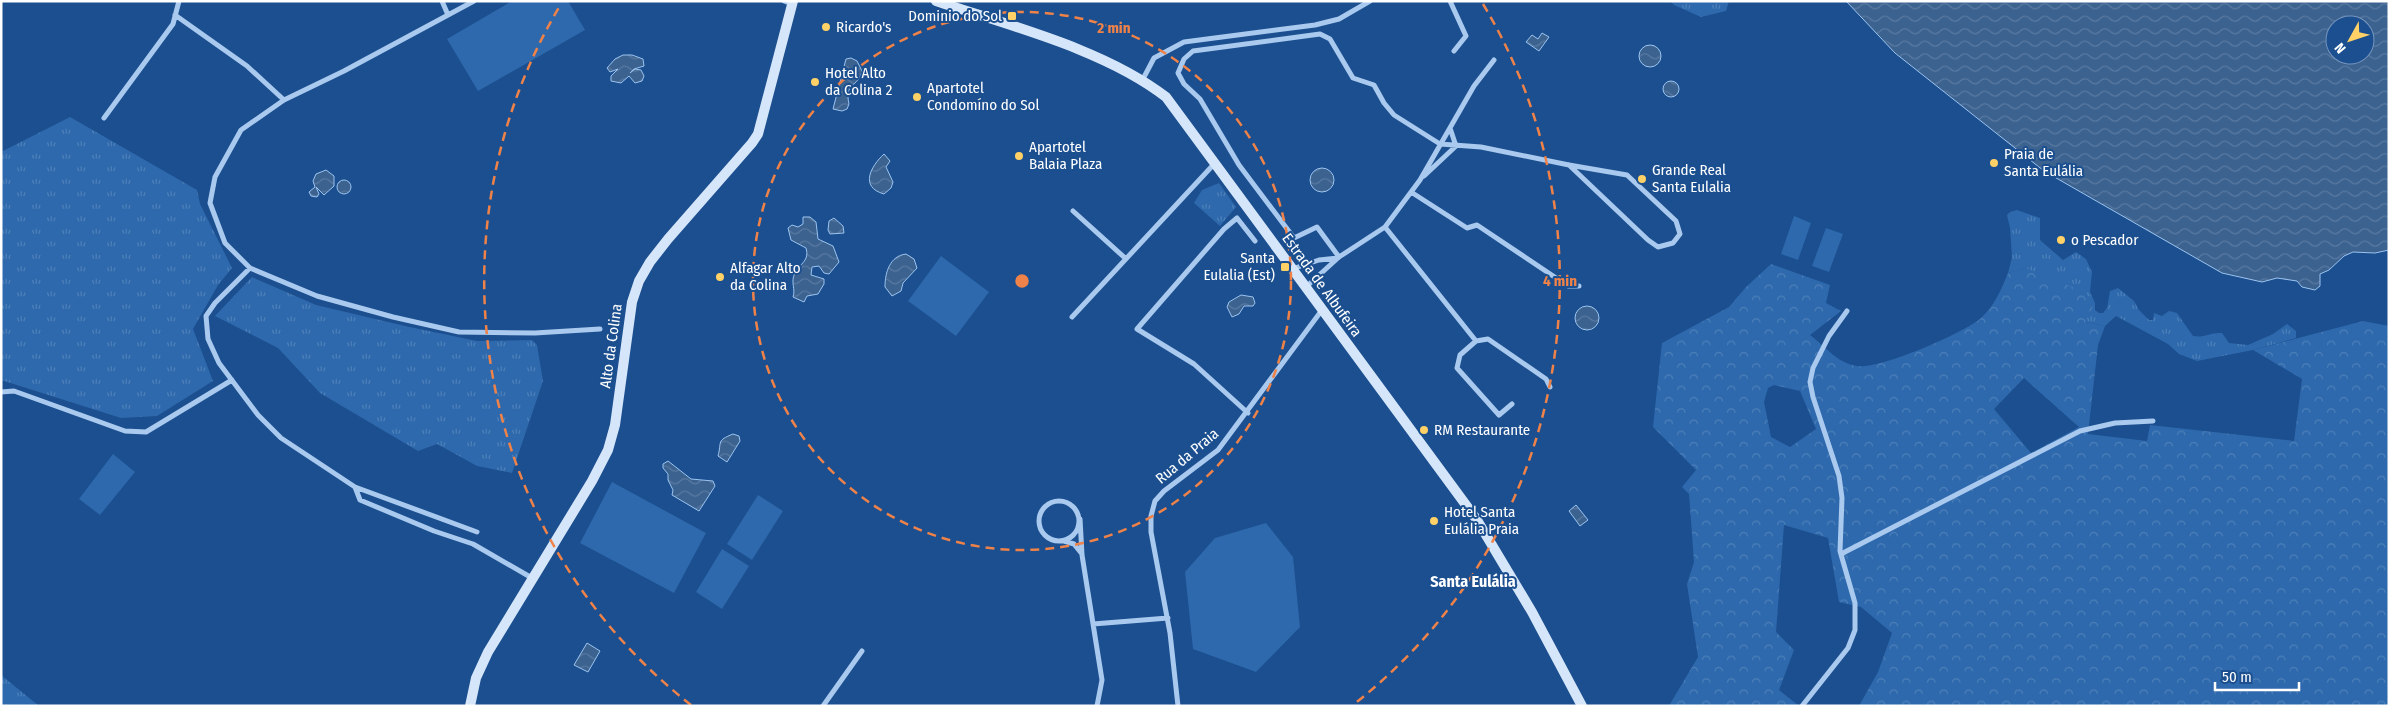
<svg xmlns="http://www.w3.org/2000/svg" width="2390" height="707" font-family="'Fira Sans Condensed',sans-serif">
	<style>
		.grass { fill: url(#grass-tufts) }
		.forest { fill: url(#forest-crowns); fill-rule: evenodd }
		.park { fill: #2e69ad }
		.water { fill: url(#water-waves); stroke: #9cc4f0; fill-rule: evenodd }
		.lines { fill: none; stroke-linecap: round; stroke-linejoin: round }
		.street { stroke: #a9c9ee; stroke-width: 5 }
		.secondary { stroke: #d6e6fa; stroke-width: 10 }
		.ring { fill: none; stroke: #ee8249; stroke-width: 2.5; stroke-dasharray: 9 6 }
		.poi-dot { fill: #ffd166; stroke: #1b4f8f; stroke-width: 2 }
		.labels { text-anchor: middle; dominant-baseline: central; stroke-width: 4; stroke-linejoin: round; paint-order: stroke }
		.poi-label { font-size: 15px; fill: #fff; stroke: #1b4f8f; text-anchor: start }
		.street-label { font-size: 15px; fill: #fff; stroke: #1b4f8f }
		.neighbourhood-label { font-size: 16px; font-weight: bold; fill: #fff; stroke: #1b4f8f }
		.centre { fill: #ee8249; stroke: #1b4f8f; stroke-width: 2.5 }
		.ring-label { font-size: 15px; text-anchor: middle; font-weight: bold; fill: #ee8249; stroke: #1b4f8f; stroke-width: 4; stroke-linejoin: round; paint-order: stroke }
	</style>
	<defs>
		<pattern id="grass-tufts" width="24" height="20" patternUnits="userSpaceOnUse" patternTransform="scale(1.25)"><rect width="24" height="20" fill="#2e69ad"/><path d="M3 7l-1-3M5 7V3M7 7l1-3M15 17l-1-3M17 17v-4M19 17l1-3" fill="none" stroke="#4d80b9"/></pattern>
		<pattern id="forest-crowns" width="20" height="18" patternUnits="userSpaceOnUse" patternTransform="scale(1.25)"><rect width="20" height="18" fill="#2e69ad"/><path d="M2 6a3 3 0 1 1 6 0M12 15a3 3 0 1 1 6 0" fill="none" stroke="#4d80b9"/></pattern>
		<pattern id="water-waves" width="16" height="10" patternUnits="userSpaceOnUse" patternTransform="scale(1.25)"><rect width="16" height="10" fill="#3c6290"/><path d="M0 5q4-4 8 0t8 0" fill="none" stroke="#597aa1"/></pattern>
	</defs>
	<rect width="100%" height="100%" fill="#1b4f8f"/>
	<path class="grass" d="M1670,1H1729L1726,11L1701,17L1674,5Z
		M70,117L197,190L200,204L232,268L218,285L193,329L213,381L157,416L121,418L1,380V152Z
		M1219,183L1236,207L1220,226L1194,203L1202,190Z
		M2017,210L2040,218V240L2063,260L2076,252L2086,259L2092,272L2090,292L2095,303V310L2099,313H2103L2107,308L2110,291L2118,288L2134,301L2139,310L2149,320H2153L2154,313L2162,316L2169,311L2177,313L2193,336C2204,338 2211,332 2222,333L2229,343L2248,345L2273,334L2287,324L2296,331V338L2253,350L2197,361L2179,354L2168,344L2116,316L2105,326L2085,322L2026,268L2008,273L2012,257L2010,228L2007,215L2010,212Z
		M252,277L316,305L405,326L477,341L532,340L537,345L543,381L512,473L477,466L437,444L418,451L320,393L278,348L215,316Z
		M1,675L39,706H1Z"/>
	<path class="forest" d="M1771,264L1830,285L1826,303L1841,311L1810,335C1826,347 1837,363 1857,366C1879,370 1964,333 1981,318C1995,305 2001,290 2008,273L2025,268L2080,290L2095,303L2085,322L2105,326L2098,345L2088,434L2147,441L2150,425L2294,441L2302,379L2253,350L2363,321L2389,326V706H1859L1878,672L1892,633L1861,607L1839,602L1828,538L1784,525L1776,632L1794,650L1779,690L1799,706H1667L1670,704L1698,657L1687,584L1694,562L1689,494L1682,487L1696,470L1653,427L1662,343L1729,307L1746,287ZM2024,378L2079,427L2031,453L1994,409ZM1774,385L1800,391L1816,429L1790,447L1771,437L1764,402L1768,388Z"/>
	<path class="park" d="M512,1H568L585,30L478,91L447,39Z
		M1794,216L1811,223L1798,260L1781,254Z
		M1826,228L1843,234L1829,272L1812,266Z
		M941,256L989,292L956,336L908,301Z
		M113,454L135,472L100,515L79,499Z
		M612,482L706,533L674,593L580,543Z
		M758,495L783,511L752,560L727,544Z
		M1266,523L1293,557L1300,627L1256,672L1193,649L1185,572L1215,538Z
		M722,549L749,566L722,609L696,592Z"/>
	<path class="water" d="M1846,1H2389V250L2375,253L2353,252L2344,256L2329,270L2320,274V286L2315,290L2302,287L2297,281L2277,278L2262,282L2222,273L2044,171L1895,53ZM2335,25H2365V55H2335Z
		M1542,33L1549,37L1539,51L1526,42L1532,35L1538,39Z
		M1639 56a11 11 0 1 1 22 0a11 11 0 1 1-22 0Z
		M623,55H632L643,59L644,66L634,69L630,73L635,69L641,70L644,76L642,81L635,83L629,76L621,83L611,81V76L618,69L610,72L607,68L615,59Z
		M851,58L857,61L862,71C858,88 844,82 849,104L847,109L842,111L833,109L846,59Z
		M1663 89a8 8 0 1 1 16 0a8 8 0 1 1-16 0Z
		M884,154L890,161L886,167L893,182L891,188L884,194C859,187 871,166 884,154Z
		M1310 180a12 12 0 1 1 24 0a12 12 0 1 1-24 0Z
		M326,170L334,176V186L324,195L316,187L319,194L317,197L311,196L309,192L315,187L313,181L316,174Z
		M337 187a7 7 0 1 1 14 0a7 7 0 1 1-14 0Z
		M803,217H810L816,222L818,239L833,246L839,262L829,274L824,273L819,266L812,267L811,275L824,279V284L818,294L807,296L804,302L793,297C796,289 790,282 795,273C800,263 810,261 806,248L791,240L788,228L792,225L798,227L803,224Z
		M834,218L843,226L844,233L830,234L828,230L829,221Z
		M906,254L914,259L917,268L903,283L901,291L892,296L885,287C885,272 890,256 906,254Z
		M1241,295L1253,297L1255,303L1253,306H1244L1239,314L1232,317L1227,307L1229,302Z
		M1575 318a12 12 0 1 1 24 0a12 12 0 1 1-24 0Z
		M733,434L739,436L740,441L727,462L718,456C722,441 716,441 733,434Z
		M668,461L691,479L713,481L715,486L699,511L672,495L673,490L668,480V474L663,468V464Z
		M1576,505L1588,520L1580,526L1569,511Z
		M587,643L600,651L588,672L574,665Z"/>
	<g class="lines">
		<path class="street" d="M442,1L448,15
			M474,1L344,71L284,100L241,130L215,177L210,203L225,243L250,268L317,296L393,317L459,332L535,333L600,329
			M784,1L792,4
			M1450,1L1466,36L1454,51
			M175,15L247,66L284,100
			M1143,79L1154,58L1184,42L1315,25L1339,19L1370,1
			M104,118L173,24L179,1
			M1424,176L1456,146L1450,128
			M1411,192L1467,228L1477,225L1568,286H1579
			M1073,211L1125,258
			M1385,227L1476,341L1488,339L1546,379L1550,387
			M1339,257L1317,227L1294,238L1239,165L1200,99L1184,84L1178,73L1184,59L1193,51L1320,34L1330,39L1353,78L1374,85L1384,103L1394,115L1440,144L1481,147L1569,165L1627,175L1676,221L1680,234L1673,243L1658,247L1648,240L1569,165
			M250,268L215,303L206,316L208,339L219,363L258,415L281,438L355,487L477,532
			M1292,269L1319,260L1338,258
			M1306,287L1339,257L1385,227L1420,180L1474,86L1494,60
			M1072,317L1215,163
			M1476,341L1460,355L1457,368L1499,415L1512,404
			M1,392L14,391L125,431L146,432L232,380
			M1248,413L1194,364L1137,329L1224,229L1237,218L1255,241
			M355,487L360,500L434,531L473,544L532,578
			M1039 521a20 20 0 1 1 40 0a20 20 0 1 1-40 0Z
			M1080,519L1082,555L1102,680L1097,706
			M1064,541L1074,544L1082,554
			M1841,554L2080,431L2115,423L2153,421
			M1093,624L1168,618
			M823,706L862,651
			M1178,706L1170,633L1151,532V516L1155,501L1164,491L1218,450L1322,310
			M1802,706L1848,648L1855,630V603L1840,551L1842,498L1839,476L1813,397L1810,382L1813,368L1829,336L1847,311"/>
		<path class="secondary" d="M936,1C1010,26 1104,49 1166,97L1477,520L1532,612L1582,706
			M470,706L476,678L488,652L592,481L608,450L615,425L632,302L639,281L650,262L668,239L752,143L758,134L793,1"/>
	</g>
	<g class="ring">
		<circle cx="1022" cy="281" r="269"/>
		<path d="M691 705A538 538 0 0 1 561 4M1483 4A538 538 0 0 1 1353 705"/>
	</g>
	<g class="poi-dot">
		<rect x="1007" y="11" width="10" height="10" rx="2.5"/>
		<circle cx="826" cy="27" r="5"/>
		<circle cx="815" cy="82" r="5"/>
		<circle cx="917" cy="97" r="5"/>
		<circle cx="1019" cy="156" r="5"/>
		<circle cx="1994" cy="163" r="5"/>
		<circle cx="1642" cy="179" r="5"/>
		<circle cx="2061" cy="240" r="5"/>
		<rect x="1280" y="262" width="10" height="10" rx="2.5"/>
		<circle cx="720" cy="277" r="5"/>
		<circle cx="1424" cy="430" r="5"/>
		<circle cx="1434" cy="521" r="5"/>
	</g>
	<g class="labels">
		<g class="poi-label">
			<text x="1002" y="16" text-anchor="end">Dominio do Sol</text>
			<text x="836" y="27">Ricardo's</text>
			<text x="825" y="73">Hotel Alto<tspan x="825" dy="17">da Colina 2</tspan></text>
			<text x="927" y="88">Apartotel<tspan x="927" dy="17">Condomíno do Sol</tspan></text>
			<text x="1029" y="147">Apartotel<tspan x="1029" dy="17">Balaia Plaza</tspan></text>
			<text x="2004" y="154">Praia de<tspan x="2004" dy="17">Santa Eulália</tspan></text>
			<text x="1652" y="170">Grande Real<tspan x="1652" dy="17">Santa Eulalia</tspan></text>
			<text x="2071" y="240">o Pescador</text>
			<text x="1275" y="258" text-anchor="end">Santa<tspan x="1275" dy="17">Eulalia (Est)</tspan></text>
			<text x="730" y="268">Alfagar Alto<tspan x="730" dy="17">da Colina</tspan></text>
			<text x="1434" y="430">RM Restaurante</text>
			<text x="1444" y="512">Hotel Santa<tspan x="1444" dy="17">Eulália Praia</tspan></text>
		</g>
		<g class="street-label">
			<text transform="translate(1322 285) rotate(54)">Estrada de Albufeira</text>
			<text transform="translate(611 346) rotate(-82)">Alto da Colina</text>
			<text transform="translate(1187 456) rotate(-40)">Rua da Praia</text>
		</g>
		<g class="neighbourhood-label">
			<text x="1473" y="581">Santa Eulália</text>
		</g>
	</g>
	<circle cx="1022" cy="281" r="8" class="centre"/>
	<g class="ring-label">
		<text x="1114" y="33">2 min</text>
		<text x="1560" y="286">4 min</text>
	</g>
	<rect width="2390" height="707" fill="none" stroke="#ffffff" stroke-width="5"/>
	<g transform="translate(2350 40) rotate(230)"><circle r="24" fill="#1b4f8f" stroke="#7695bc"/>
	<path d="M0-4L9 19L0 12L-9 19Z" fill="#ffd166"/>
	<text y="-8" font-size="14" font-weight="bold" text-anchor="middle" fill="#ffffff">N</text>
	</g>
	<path d="M2215 682v8h84v-8" fill="none" stroke="#ffffff" stroke-width="2.5"/>
	<text x="2222" y="682" font-size="15" fill="#ffffff" stroke="#1b4f8f" stroke-width="4" paint-order="stroke">50 m</text>
</svg>
